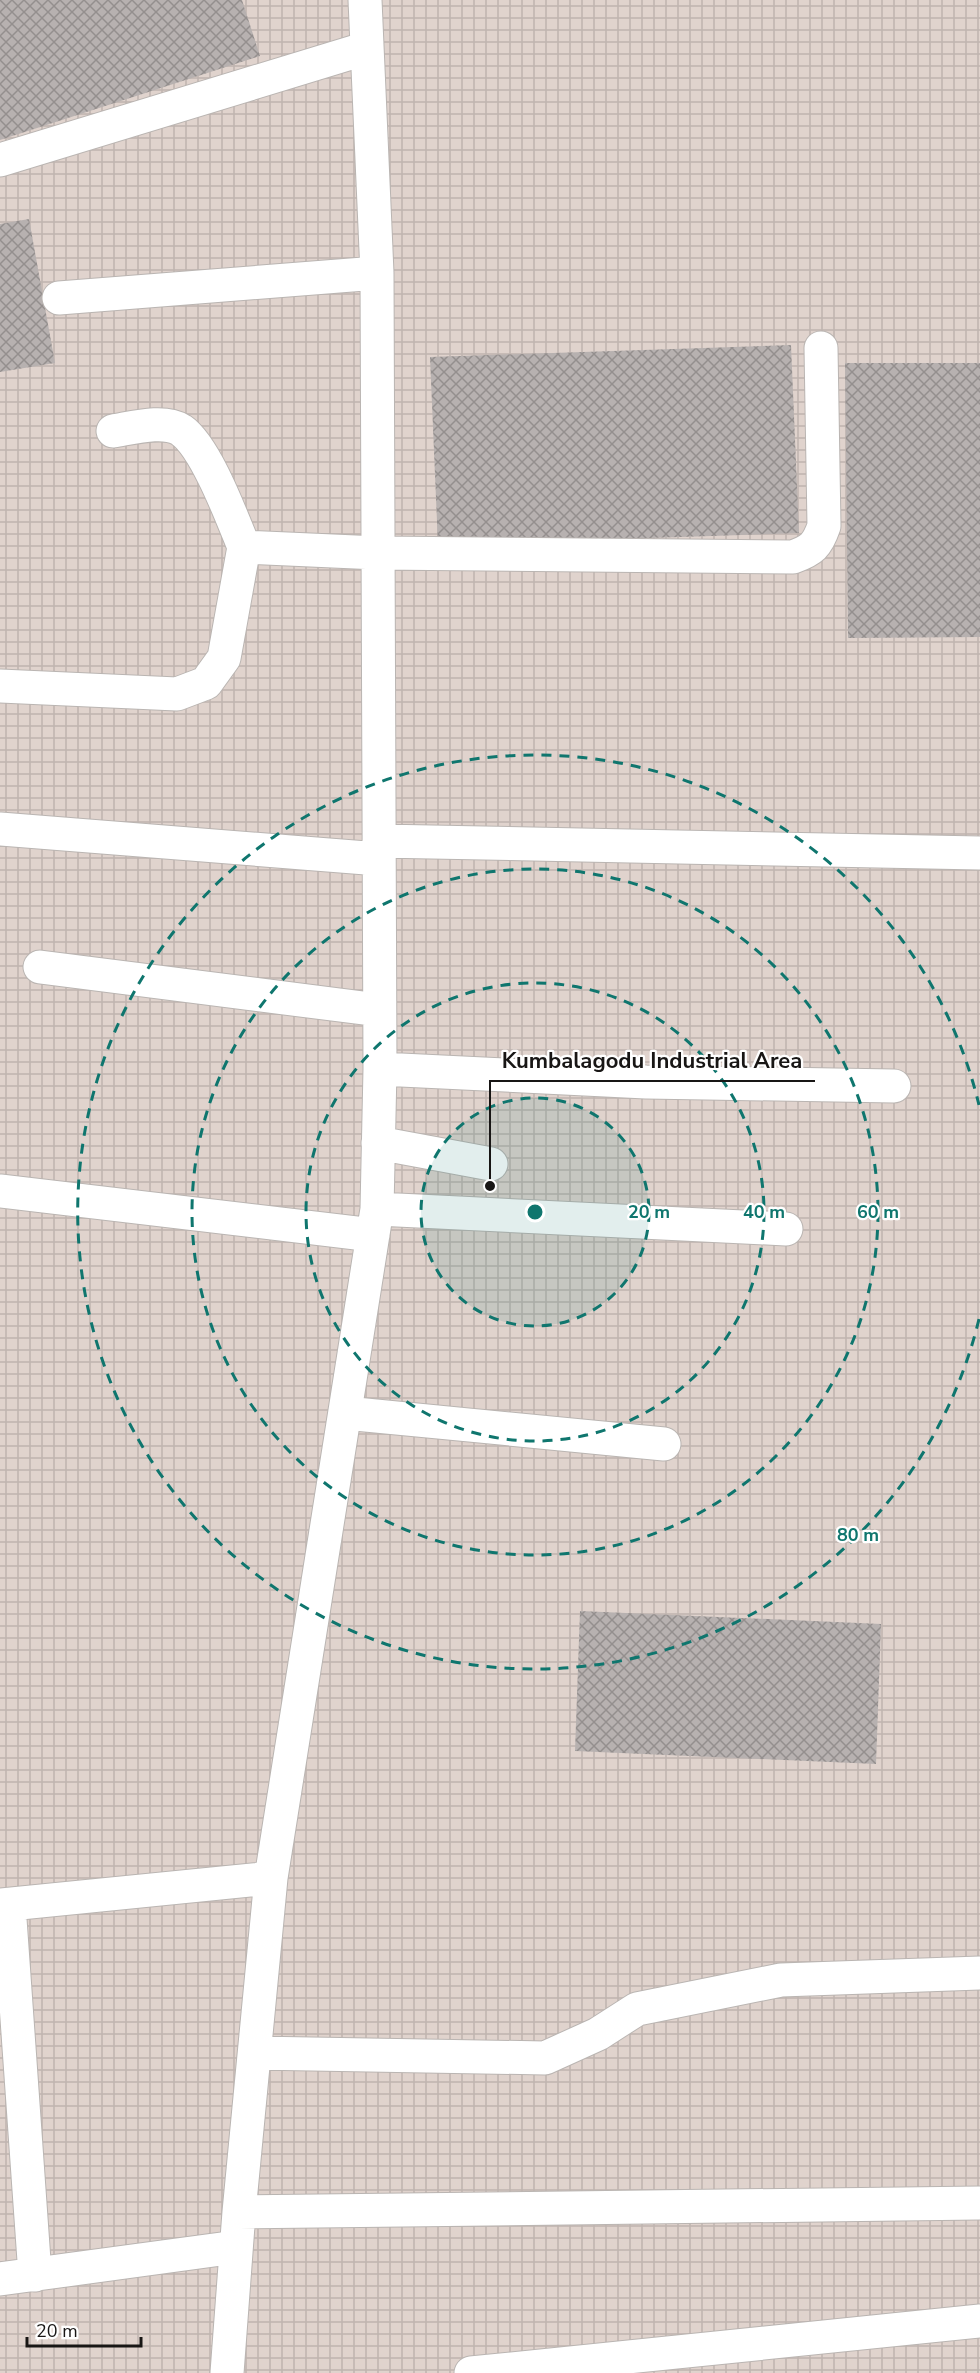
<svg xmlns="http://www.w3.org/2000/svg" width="980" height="2373" font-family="'Nunito Sans',sans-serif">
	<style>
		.industrial { fill: url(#industrial-grid) }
		.building { fill: url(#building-cross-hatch) }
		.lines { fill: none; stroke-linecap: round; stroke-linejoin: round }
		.minor-casing { stroke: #bab5b2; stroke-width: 35 }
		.minor { stroke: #fff; stroke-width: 33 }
		.ring { fill: none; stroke: #0f766e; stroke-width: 3; stroke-dasharray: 10 8 }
		.centre { fill: #0f766e; stroke: #fff; stroke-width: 3 }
		.ring-label { font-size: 18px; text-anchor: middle; font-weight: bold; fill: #0f766e; stroke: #fff; stroke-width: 4.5; stroke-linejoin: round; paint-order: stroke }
		.leader { fill: none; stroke: #181615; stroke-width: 2 }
		.callout-dot { fill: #181615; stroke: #fff; stroke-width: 2 }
		.callout-label { font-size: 22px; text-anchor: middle; font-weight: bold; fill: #181615; stroke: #fff; stroke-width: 4.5; stroke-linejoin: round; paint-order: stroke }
	</style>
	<defs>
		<pattern id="industrial-grid" width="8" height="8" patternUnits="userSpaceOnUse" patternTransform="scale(1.5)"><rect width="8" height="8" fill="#e0d3cd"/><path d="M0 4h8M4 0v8" fill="none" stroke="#bfb4af"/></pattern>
		<pattern id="building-cross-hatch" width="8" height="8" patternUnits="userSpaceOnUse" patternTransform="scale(1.5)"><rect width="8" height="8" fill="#b7b1b0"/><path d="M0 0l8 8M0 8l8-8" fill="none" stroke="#948f8e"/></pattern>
	</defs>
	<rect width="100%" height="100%" fill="#e9e3e0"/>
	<path class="industrial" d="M0,0H980V2373H0Z"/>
	<path class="building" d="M0,0H242L260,56L0,140Z
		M29,219L55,363L0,372V224Z
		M791,345L799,533L438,545L430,357Z
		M845,363H980V637L848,638Z
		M580,1611L881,1624L876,1764L575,1751Z"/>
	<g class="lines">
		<g class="minor-casing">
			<path id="minor" d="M0,160L367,48
				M59,298L377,273
				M113,431C132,428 164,419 181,430C206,447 232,518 244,547L378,553L793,557C812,550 817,546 824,526L821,348
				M0,686L177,694L206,683L224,658L244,547
				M0,829L379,859
				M379,841L980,853
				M40,967L379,1010
				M380,1069L646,1082L894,1086
				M378,1143L491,1164
				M0,1191L373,1235
				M377,1209L786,1229
				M345,1413L664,1444
				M0,1905L271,1878
				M9,1905L35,2275
				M255,2053L545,2058L598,2034L637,2009L781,1980L980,1973
				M239,2212L980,2203
				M0,2279L236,2247
				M227,2373L239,2212L271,1878L377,1209L380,1069L377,273L365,0
				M471,2373L980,2321"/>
		</g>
		<use href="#minor" class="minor"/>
	</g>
	<circle cx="535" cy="1212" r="114" fill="#0f766e" fill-opacity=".12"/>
	<g class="ring">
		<circle cx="535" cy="1212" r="114"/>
		<circle cx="535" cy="1212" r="229"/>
		<circle cx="535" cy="1212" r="343"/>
		<path d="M979 1319A457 457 0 1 1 979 1105"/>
	</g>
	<circle cx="535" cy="1212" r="9" class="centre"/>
	<g class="ring-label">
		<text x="649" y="1218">20 m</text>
		<text x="764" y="1218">40 m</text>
		<text x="878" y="1218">60 m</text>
		<text x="858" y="1541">80 m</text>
	</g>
	<path class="leader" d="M490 1186L490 1081H815"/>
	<circle class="callout-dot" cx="490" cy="1186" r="6"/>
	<g class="callout-label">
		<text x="652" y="1068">Kumbalagodu Industrial Area</text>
	</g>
	<path d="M27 2337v9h114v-9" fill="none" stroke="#181615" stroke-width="3"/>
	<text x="36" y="2337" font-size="18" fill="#181615" stroke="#ffffff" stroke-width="4.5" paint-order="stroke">20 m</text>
</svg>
